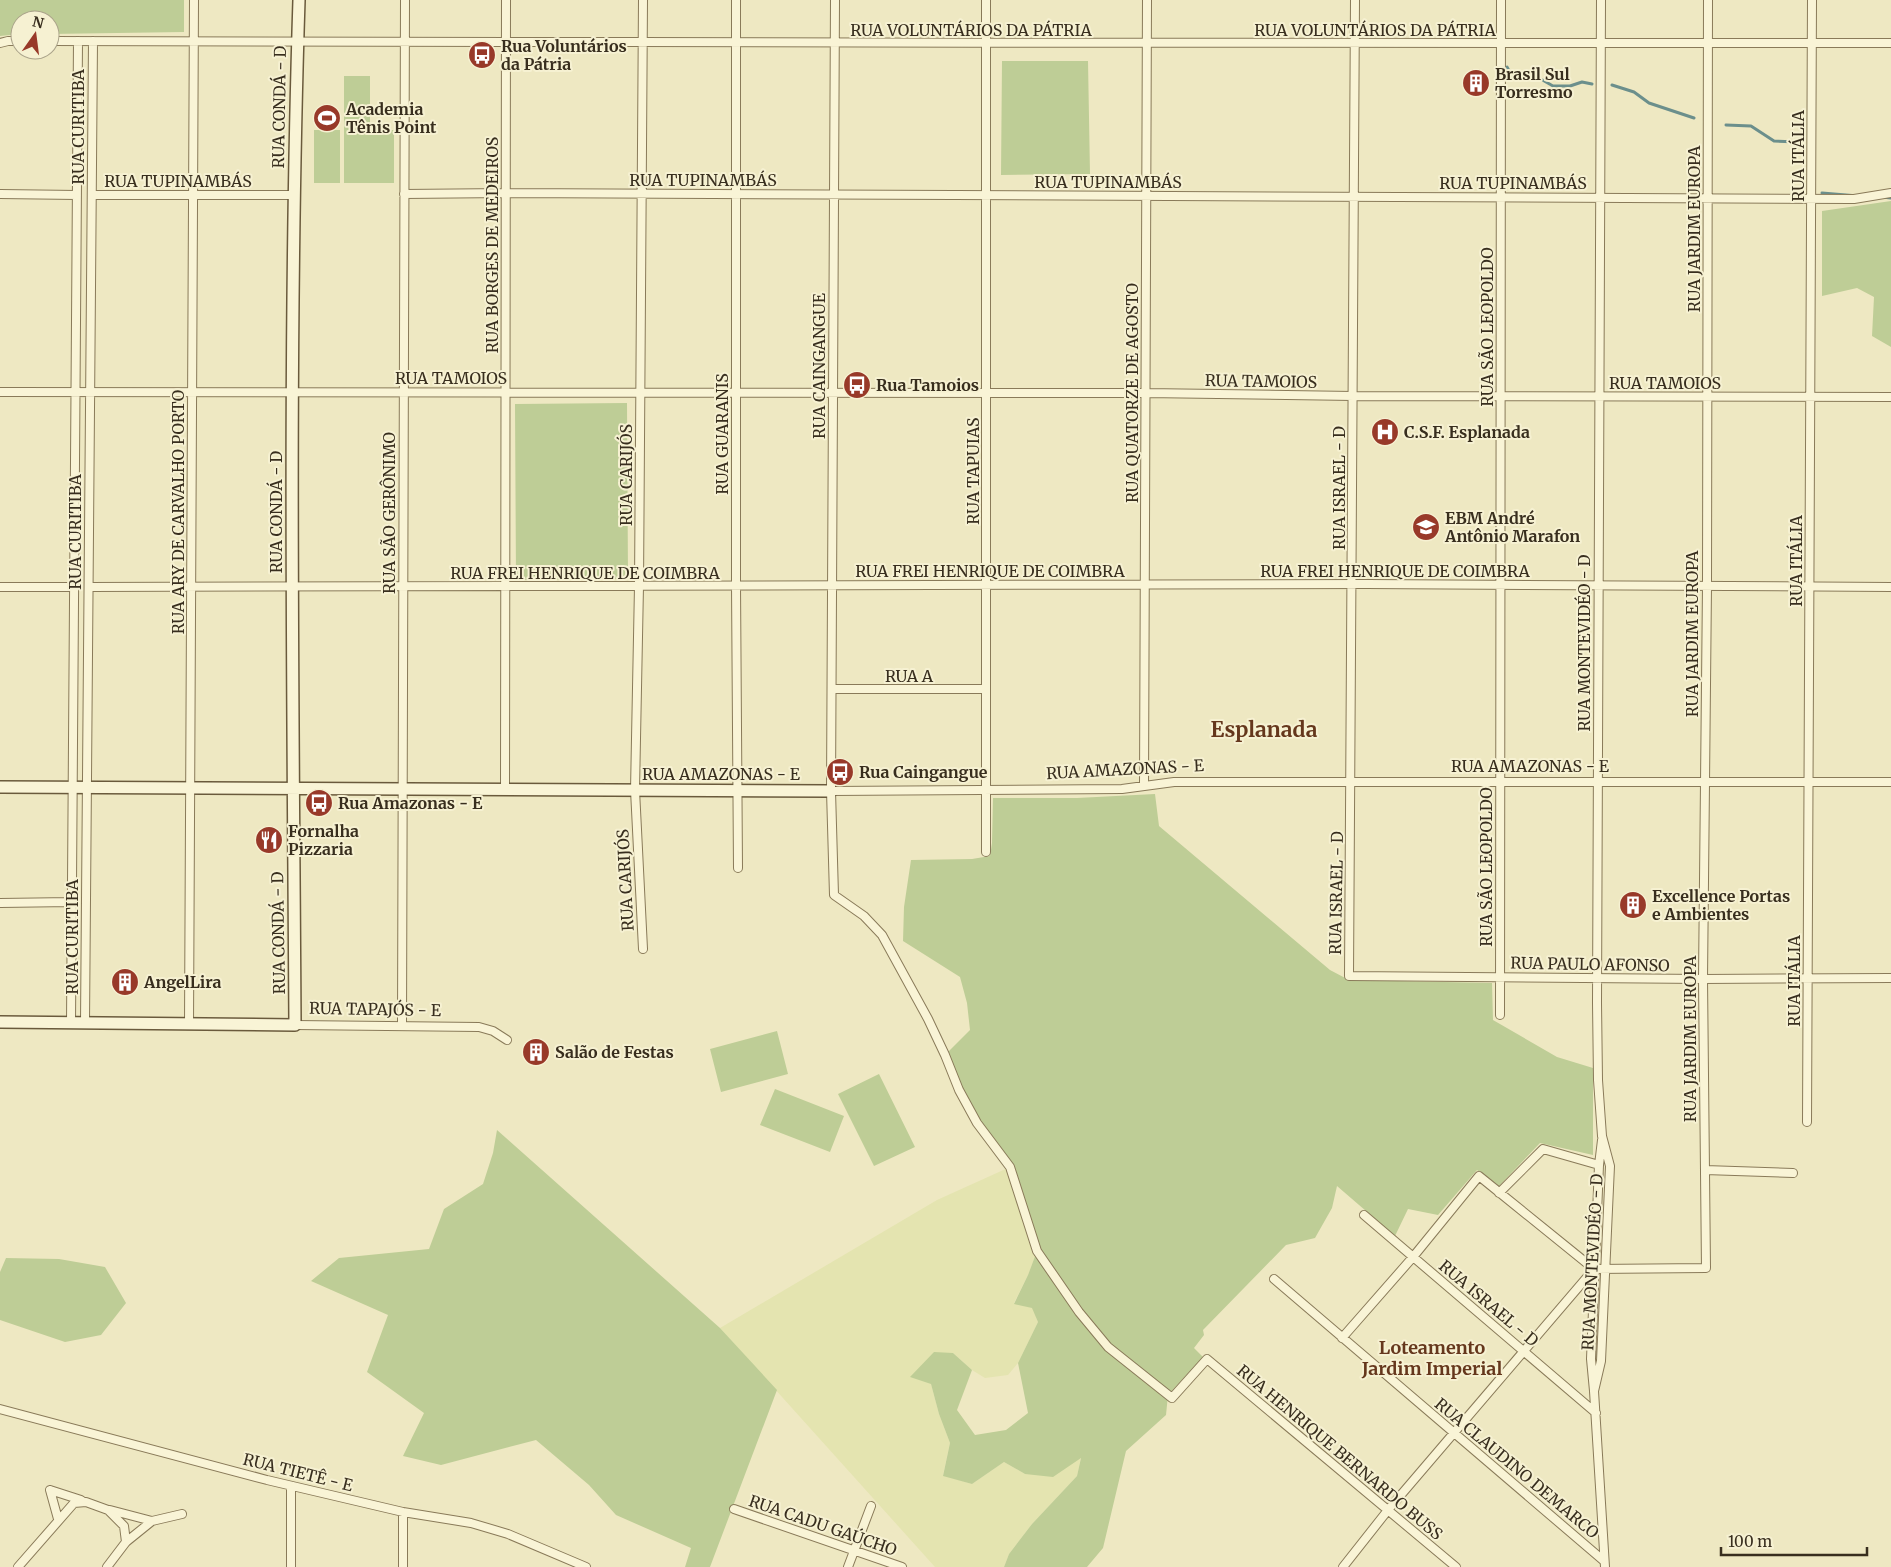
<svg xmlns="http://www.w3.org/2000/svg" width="1891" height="1567" font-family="Merriweather,serif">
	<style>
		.farmland { fill: #e4e4b0 }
		.green { fill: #becd96 }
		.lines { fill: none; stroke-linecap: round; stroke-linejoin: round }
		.stream { stroke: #6b8f8c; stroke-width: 3 }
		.street-casing { stroke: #897a59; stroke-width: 10 }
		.secondary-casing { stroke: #6a5a3c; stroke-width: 14 }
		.street { stroke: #f9f4d6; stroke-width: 8 }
		.secondary { stroke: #f9f4d6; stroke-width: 11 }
		.labels { text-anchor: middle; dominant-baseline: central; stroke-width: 4; stroke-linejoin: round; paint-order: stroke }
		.street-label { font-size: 16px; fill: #382e1e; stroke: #f6f1d2 }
		.poi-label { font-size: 16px; font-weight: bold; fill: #382e1e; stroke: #f6f1d2; text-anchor: start }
		.neighbourhood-label { font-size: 18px; font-weight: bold; fill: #65371c; stroke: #f6f1d2 }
		.district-label { font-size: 21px; font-weight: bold; fill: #65371c; stroke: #f6f1d2 }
	</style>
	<rect width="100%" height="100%" fill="#eee8c2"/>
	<path class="farmland" d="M1010,1167L1037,1251L1028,1275L1014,1303L1033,1308L1038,1322L1018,1363L1008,1375L985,1378L972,1370L953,1353L931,1384L939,1414L950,1443L943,1475L972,1484L1004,1462L1025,1474L1081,1457L1077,1476L1032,1524L1009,1554L1004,1567H935L720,1328L937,1200Z"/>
	<path class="green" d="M0,0H184V32L50,34V20H20V34L0,36Z
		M1002,61H1088L1090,174L1001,175Z
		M344,76H370V130H394V183H344Z
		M314,130H340V183H314Z
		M1891,201V347L1872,336L1874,297L1857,288L1822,296V211Z
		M627,403L628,579L516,580L515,404Z
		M1155,794L1159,826L1330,970L1349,980L1492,983L1493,1020L1557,1057L1593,1068V1155L1540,1143L1498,1187L1477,1170L1438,1215L1408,1209L1395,1236L1337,1186L1332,1208L1315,1238L1286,1245L1203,1330L1204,1335L1194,1348L1203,1357L1168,1395L1166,1415L1126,1451L1103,1548L1087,1567H1004L1009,1554L1032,1524L1077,1476L1081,1458L1053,1477L1025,1474L1004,1462L972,1484L943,1476L950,1443L939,1414L931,1384L910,1377L934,1352L953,1353L972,1370L957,1410L975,1435L1006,1430L1028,1413L1018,1363L1038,1322L1032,1308L1014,1304L1028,1275L1037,1251L1010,1167L977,1123L945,1055L970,1030L967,1003L960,977L903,941L904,907L911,860L972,859L990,856L992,843L993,798H1077Z
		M777,1031L788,1074L721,1092L710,1049Z
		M879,1074L915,1147L874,1166L838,1094Z
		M775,1089L844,1116L830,1152L760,1125Z
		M497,1130L720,1328L777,1390L710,1567H685L691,1548L616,1515L589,1485L536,1440L441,1465L403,1456L424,1413L367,1372L388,1315L311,1281L339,1258L429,1249L444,1209L483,1184L493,1153Z
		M6,1258L59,1259L105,1267L126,1303L101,1335L65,1342L0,1320V1272Z"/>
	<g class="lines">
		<path class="stream" d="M1507,67L1513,78H1539L1553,86H1570L1582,82L1592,84
			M1612,85L1634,92L1649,103L1694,118
			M1726,125L1751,126L1774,141L1798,142
			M1822,193L1858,196
			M1882,197L1891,198"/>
		<g class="street-casing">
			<path id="street" d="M736,0V586L738,868
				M835,0L831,791L834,895L864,916L882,935L928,1019L945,1055L959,1090L977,1123L1010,1167L1037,1251L1079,1312L1108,1347L1172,1398L1207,1359L1456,1567
				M1355,0L1349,976L1703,979L1891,978
				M50,41C664,41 1277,45 1891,43
				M0,43L8,41H20
				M0,194L77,195
				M404,194L506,193L1854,199L1891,193
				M92,195H293
				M0,392L1146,393L1353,396L1891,397
				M0,587H74
				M89,587L1367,584L1891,587
				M832,689H986
				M1144,786L1147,0
				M505,789L506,0
				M831,791L1122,789L1174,782H1891
				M986,852V0
				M0,903L71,902
				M643,949L635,790L639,586L643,0
				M1500,1015L1501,0
				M71,1023L78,41
				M85,1023L93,41
				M189,1024L194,0
				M295,1025L479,1027L493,1031L507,1040
				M402,1026L405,0
				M1807,1122L1812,0
				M1602,1140L1599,1165L1591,1359L1594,1391L1605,1567
				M1705,1170L1793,1173
				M1499,1193L1543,1149L1599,1165
				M1364,1215L1596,1413
				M1594,1269L1706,1268L1703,979L1707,586L1708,0
				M1274,1279L1604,1561
				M1342,1338L1413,1257L1479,1176L1594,1269
				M1594,1391L1601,1361L1610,1166L1602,1136L1598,1080L1597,1003L1601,0
				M0,1409L267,1480L403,1512L471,1523L508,1534L586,1567
				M50,1490L81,1500
				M50,1490L58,1519
				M734,1509L902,1567
				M110,1510L152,1521
				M403,1512V1567
				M18,1567L74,1503L86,1502L108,1510L124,1526L126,1542
				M107,1567L126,1542L152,1521L182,1514
				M291,1567V1486
				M848,1567L871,1506
				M1343,1567L1388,1510L1594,1269"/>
		</g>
		<g class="secondary-casing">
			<path id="secondary" d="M0,787L831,791
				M0,1022L295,1025C293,683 288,342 299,0"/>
		</g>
		<use href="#street" class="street"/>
		<use href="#secondary" class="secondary"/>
	</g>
	<defs>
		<g id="bus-disc" transform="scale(1.4375)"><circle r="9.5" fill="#983929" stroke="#f6f1d2"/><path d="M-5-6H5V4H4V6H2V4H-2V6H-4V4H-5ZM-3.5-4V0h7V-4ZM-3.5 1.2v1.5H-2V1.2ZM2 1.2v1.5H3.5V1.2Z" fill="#fff"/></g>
		<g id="building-disc" transform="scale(1.4375)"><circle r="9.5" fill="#983929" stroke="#f6f1d2"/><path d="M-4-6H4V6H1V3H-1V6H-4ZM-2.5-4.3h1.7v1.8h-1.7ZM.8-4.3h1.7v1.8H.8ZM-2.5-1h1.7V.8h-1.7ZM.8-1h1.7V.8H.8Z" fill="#fff"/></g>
		<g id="stadium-disc" transform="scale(1.4375)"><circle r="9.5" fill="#983929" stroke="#f6f1d2"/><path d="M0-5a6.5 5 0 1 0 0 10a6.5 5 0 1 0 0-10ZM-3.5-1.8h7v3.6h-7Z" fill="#fff"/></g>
		<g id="hospital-disc" transform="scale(1.4375)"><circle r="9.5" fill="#983929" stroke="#f6f1d2"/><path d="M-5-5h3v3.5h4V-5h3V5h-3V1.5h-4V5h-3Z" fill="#fff"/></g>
		<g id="school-disc" transform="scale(1.4375)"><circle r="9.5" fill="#983929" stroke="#f6f1d2"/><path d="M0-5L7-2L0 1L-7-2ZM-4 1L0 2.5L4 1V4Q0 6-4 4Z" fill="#fff"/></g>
		<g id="restaurant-disc" transform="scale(1.4375)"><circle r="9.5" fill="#983929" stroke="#f6f1d2"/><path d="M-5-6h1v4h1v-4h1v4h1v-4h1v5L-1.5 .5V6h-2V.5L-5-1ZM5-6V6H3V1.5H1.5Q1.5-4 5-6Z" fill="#fff"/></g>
	</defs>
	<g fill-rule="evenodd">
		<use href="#bus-disc" x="482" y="55"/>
		<use href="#building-disc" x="1476" y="83"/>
		<use href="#stadium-disc" x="327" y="118"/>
		<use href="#bus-disc" x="857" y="385"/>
		<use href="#hospital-disc" x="1385" y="432"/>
		<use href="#school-disc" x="1426" y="527"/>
		<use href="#bus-disc" x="840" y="772"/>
		<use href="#bus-disc" x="319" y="803"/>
		<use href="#restaurant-disc" x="269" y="840"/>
		<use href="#building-disc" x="1633" y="905"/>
		<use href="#building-disc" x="125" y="982"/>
		<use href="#building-disc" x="536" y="1052"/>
	</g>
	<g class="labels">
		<g class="street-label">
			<text x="971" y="30">RUA VOLUNTÁRIOS DA PÁTRIA</text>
			<text x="1375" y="30">RUA VOLUNTÁRIOS DA PÁTRIA</text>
			<text transform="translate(279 107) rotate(-89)">RUA CONDÁ - D</text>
			<text transform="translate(78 127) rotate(-90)">RUA CURITIBA</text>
			<text transform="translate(1798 156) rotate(-90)">RUA ITÁLIA</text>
			<text x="703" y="180">RUA TUPINAMBÁS</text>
			<text x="178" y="181">RUA TUPINAMBÁS</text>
			<text x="1108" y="182">RUA TUPINAMBÁS</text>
			<text x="1513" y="183">RUA TUPINAMBÁS</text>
			<text transform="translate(1694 229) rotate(-90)">RUA JARDIM EUROPA</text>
			<text transform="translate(492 245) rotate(-90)">RUA BORGES DE MEDEIROS</text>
			<text transform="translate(1487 327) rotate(-90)">RUA SÃO LEOPOLDO</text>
			<text transform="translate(819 366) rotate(-90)">RUA CAINGANGUE</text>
			<text x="451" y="378">RUA TAMOIOS</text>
			<text transform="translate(1261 381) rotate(1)">RUA TAMOIOS</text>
			<text x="1665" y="383">RUA TAMOIOS</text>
			<text transform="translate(1132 393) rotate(-90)">RUA QUATORZE DE AGOSTO</text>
			<text transform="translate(722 434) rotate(-90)">RUA GUARANIS</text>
			<text transform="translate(973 471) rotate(-90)">RUA TAPUIAS</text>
			<text transform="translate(626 475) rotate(-90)">RUA CARIJÓS</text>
			<text transform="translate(1339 488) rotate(-90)">RUA ISRAEL - D</text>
			<text transform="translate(178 512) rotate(-90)">RUA ARY DE CARVALHO PORTO</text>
			<text transform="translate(276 512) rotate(-90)">RUA CONDÁ - D</text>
			<text transform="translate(389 513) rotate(-90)">RUA SÃO GERÔNIMO</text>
			<text transform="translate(75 532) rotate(-90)">RUA CURITIBA</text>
			<text transform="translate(1796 561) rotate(-90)">RUA ITÁLIA</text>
			<text x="990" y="571">RUA FREI HENRIQUE DE COIMBRA</text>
			<text x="1395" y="571">RUA FREI HENRIQUE DE COIMBRA</text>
			<text x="585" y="573">RUA FREI HENRIQUE DE COIMBRA</text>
			<text transform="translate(1692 634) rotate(-90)">RUA JARDIM EUROPA</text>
			<text transform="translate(1584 643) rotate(-90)">RUA MONTEVIDÉO - D</text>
			<text x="909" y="676">RUA A</text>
			<text x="1530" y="766">RUA AMAZONAS - E</text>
			<text transform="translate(1125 769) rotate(-3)">RUA AMAZONAS - E</text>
			<text x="721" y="774">RUA AMAZONAS - E</text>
			<text transform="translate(1486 867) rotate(-90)">RUA SÃO LEOPOLDO</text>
			<text transform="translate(625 880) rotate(-93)">RUA CARIJÓS</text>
			<text transform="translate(1336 893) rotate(-89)">RUA ISRAEL - D</text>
			<text transform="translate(278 933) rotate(-91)">RUA CONDÁ - D</text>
			<text transform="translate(72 937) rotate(-90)">RUA CURITIBA</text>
			<text transform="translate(1590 964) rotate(1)">RUA PAULO AFONSO</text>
			<text transform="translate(1794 981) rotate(-90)">RUA ITÁLIA</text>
			<text transform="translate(375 1009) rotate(1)">RUA TAPAJÓS - E</text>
			<text transform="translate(1690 1039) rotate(-90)">RUA JARDIM EUROPA</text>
			<text transform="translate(1592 1262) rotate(-87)">RUA MONTEVIDÉO - D</text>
			<text transform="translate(1489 1303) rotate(40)">RUA ISRAEL - D</text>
			<text transform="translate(1340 1452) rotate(40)">RUA HENRIQUE BERNARDO BUSS</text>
			<text transform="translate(1517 1468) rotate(40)">RUA CLAUDINO DEMARCO</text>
			<text transform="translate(298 1472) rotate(14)">RUA TIETÊ - E</text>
			<text transform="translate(823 1525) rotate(19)">RUA CADU GAÚCHO</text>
		</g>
		<g class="poi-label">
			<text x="501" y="46">Rua Voluntários<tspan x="501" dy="18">da Pátria</tspan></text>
			<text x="1495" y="74">Brasil Sul<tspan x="1495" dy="18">Torresmo</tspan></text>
			<text x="346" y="109">Academia<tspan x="346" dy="18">Tênis Point</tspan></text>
			<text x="876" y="385">Rua Tamoios</text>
			<text x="1404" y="432">C.S.F. Esplanada</text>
			<text x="1445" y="518">EBM André<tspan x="1445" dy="18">Antônio Marafon</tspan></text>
			<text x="859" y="772">Rua Caingangue</text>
			<text x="338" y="803">Rua Amazonas - E</text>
			<text x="288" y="831">Fornalha<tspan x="288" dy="18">Pizzaria</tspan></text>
			<text x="1652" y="896">Excellence Portas<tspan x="1652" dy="18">e Ambientes</tspan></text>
			<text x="144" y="982">AngelLira</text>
			<text x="555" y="1052">Salão de Festas</text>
		</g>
		<g class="neighbourhood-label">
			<text x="1432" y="1347">Loteamento<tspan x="1432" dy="21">Jardim Imperial</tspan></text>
		</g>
		<g class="district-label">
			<text x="1264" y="729">Esplanada</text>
		</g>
	</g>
	<g transform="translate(35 35) rotate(14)"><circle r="24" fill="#f6f1d2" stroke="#aaa38a"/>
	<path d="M0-4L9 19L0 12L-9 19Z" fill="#983929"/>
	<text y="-8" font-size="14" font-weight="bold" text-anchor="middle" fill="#382e1e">N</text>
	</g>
	<path d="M1721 1547v8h146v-8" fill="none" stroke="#382e1e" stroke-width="2.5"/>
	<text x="1728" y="1547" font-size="15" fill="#382e1e" stroke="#f6f1d2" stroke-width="4" paint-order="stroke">100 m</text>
</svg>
